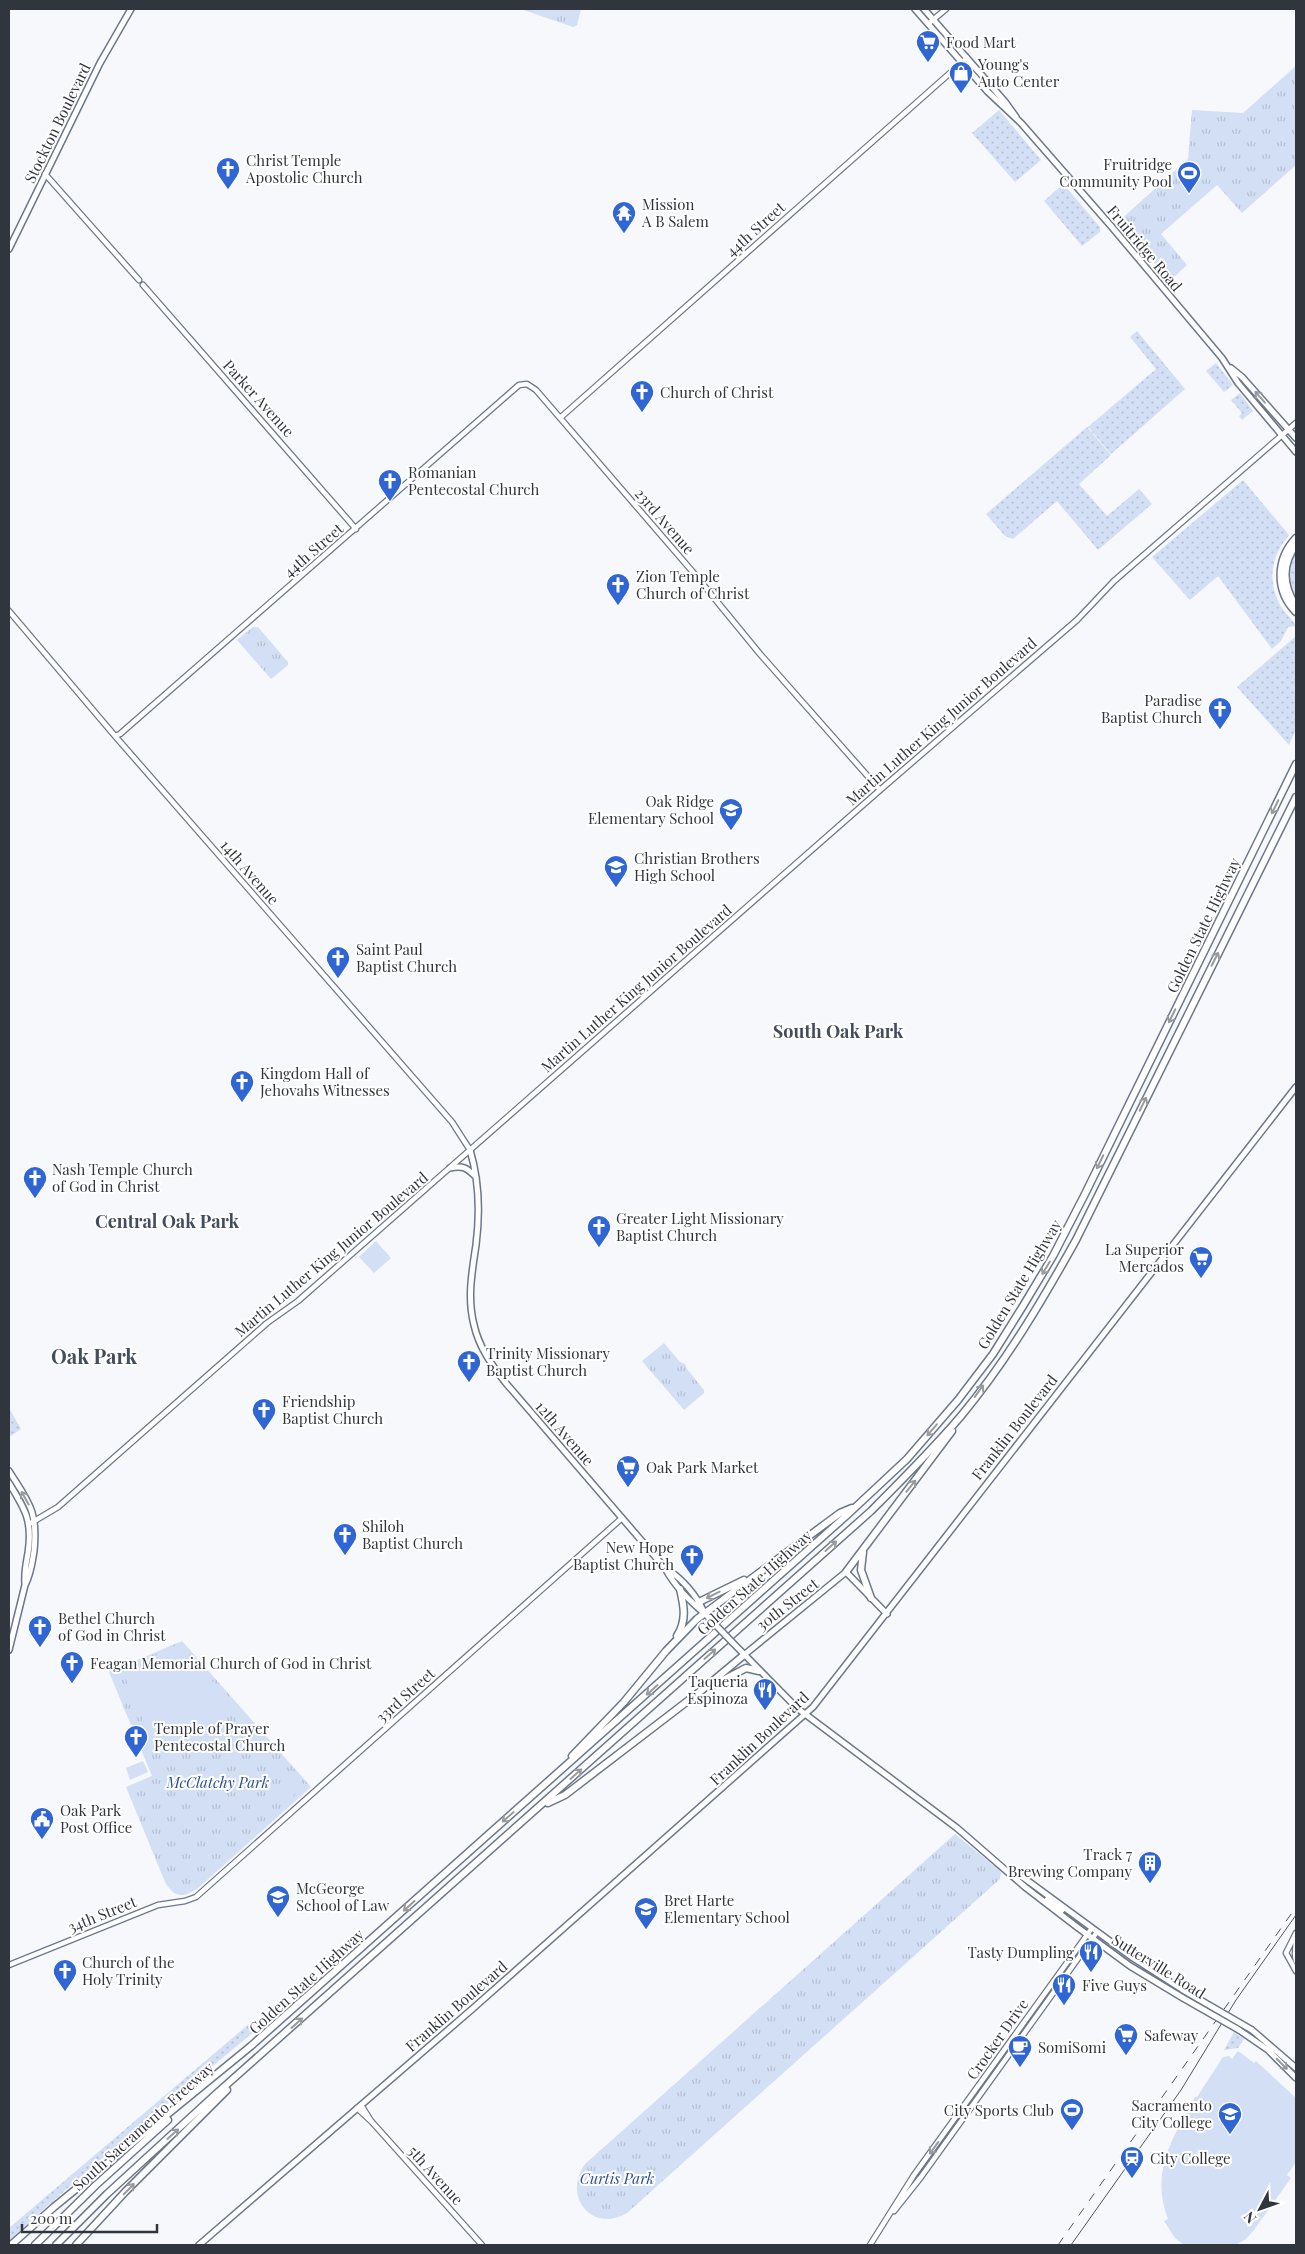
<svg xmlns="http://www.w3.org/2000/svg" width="1305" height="2254" font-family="'Playfair Display',serif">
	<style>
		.grass { fill: url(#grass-dots) }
		.park { fill: url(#park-tufts) }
		.garden { fill: #d3dff5 }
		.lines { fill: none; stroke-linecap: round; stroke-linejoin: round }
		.tertiary-casing { stroke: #6d778a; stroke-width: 7 }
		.secondary-casing { stroke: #6d778a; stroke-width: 8 }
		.motorway-casing { stroke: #6d778a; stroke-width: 9 }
		.tertiary { stroke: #fff; stroke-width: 4.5 }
		.secondary { stroke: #fff; stroke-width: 5 }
		.motorway { stroke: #fff; stroke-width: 6 }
		.tram { stroke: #52555d; stroke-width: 1 }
		.rail { stroke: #52555d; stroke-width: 1; stroke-dasharray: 9 9; stroke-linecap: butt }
		.secondary-bridge-casing { stroke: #6d778a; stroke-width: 8; stroke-linecap: butt }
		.secondary-bridge { stroke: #fff; stroke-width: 5 }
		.oneway { stroke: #989a9e }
		.labels { text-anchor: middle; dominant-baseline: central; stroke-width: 4; stroke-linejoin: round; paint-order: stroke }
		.poi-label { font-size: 15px; fill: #31353d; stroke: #fff; text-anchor: start }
		.street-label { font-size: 15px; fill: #31353d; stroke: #fff }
		.park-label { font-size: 15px; font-style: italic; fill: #2b4d92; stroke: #fff }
		.quarter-label { font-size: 18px; font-weight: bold; fill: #434d5d; stroke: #fff }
		.district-label { font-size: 20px; font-weight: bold; fill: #434d5d; stroke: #fff }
	</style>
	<defs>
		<pattern id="grass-dots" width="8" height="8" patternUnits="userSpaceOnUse" patternTransform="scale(1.25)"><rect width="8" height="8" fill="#d3dff5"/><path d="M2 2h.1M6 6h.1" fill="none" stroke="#b6c0d3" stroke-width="1.8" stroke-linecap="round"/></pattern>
		<pattern id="park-tufts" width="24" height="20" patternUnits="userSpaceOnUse" patternTransform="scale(1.25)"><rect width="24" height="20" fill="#d3dff5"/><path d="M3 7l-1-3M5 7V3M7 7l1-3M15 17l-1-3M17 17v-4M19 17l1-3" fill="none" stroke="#b6c0d3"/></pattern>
	</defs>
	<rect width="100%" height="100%" fill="#f6f8fc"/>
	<path class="grass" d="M999,110L1041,160L1015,182L972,133Z
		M1061,186H1065L1100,227V232L1082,246L1044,201Z
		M1137,331L1185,389L1111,454L1088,427L1156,369L1130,337Z
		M1216,363L1233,385L1224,392L1206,371Z
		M1240,393L1253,411L1242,420L1239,416L1242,413L1231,400Z
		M1087,427L1111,455L1079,484L1107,516L1139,489L1152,504L1098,550L1057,501L1013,539L1005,536L986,514Z
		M1243,480L1289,535C1273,554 1267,576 1278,601C1282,611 1292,618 1296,626L1288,627L1281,641L1272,649L1218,576L1190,600L1152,557Z
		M1296,552V602C1287,585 1285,568 1296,552Z
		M1296,636V729L1289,745L1237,687Z
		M9,1408L21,1429L9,1437Z
		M250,2023L256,2030C173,2100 88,2167 9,2241V2228Z
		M1234,2032L1244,2039L1238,2048L1224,2050Z"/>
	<path class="park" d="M521,9H581L577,25L573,27Z
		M1296,66V165L1242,213L1217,185L1161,234L1187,265L1172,279H1168L1118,222L1188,159L1192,110L1243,113Z
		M253,627H258L288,662V665L271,679L237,640Z
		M664,1343L680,1362L685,1364L687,1369L704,1390V1393L684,1410L642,1361Z
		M182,1641L311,1787L197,1889C182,1898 175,1898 165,1882L126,1787L152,1776L109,1672Z
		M955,1834L999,1870L1001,1872L1000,1879L627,2213C592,2234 562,2196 585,2164Z"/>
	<path class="garden" d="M1191,185L1198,193L1187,203L1180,195Z
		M376,1241L391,1258L374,1273L359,1257Z
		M180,1645L185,1647L194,1666L198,1664L229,1700L210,1723L156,1746L153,1744L122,1670Z
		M143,1761L148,1772L130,1780L126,1768Z
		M295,1775L300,1779L299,1790L290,1799L279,1797L275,1793Z
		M1238,2051L1254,2063L1256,2061L1296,2098V2162L1287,2175L1291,2178L1254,2230L1246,2239L1236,2245H1184L1175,2238L1164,2221L1168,2219C1150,2171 1173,2138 1195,2097H1197L1223,2057L1229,2056L1232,2059Z"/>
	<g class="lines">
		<g class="tertiary-casing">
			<path id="tertiary" d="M928,24L946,9
				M45,174L139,280
				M143,285L356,529
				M560,418L967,58
				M9,611L115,736L452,1122L470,1150
				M115,736L120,734L519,385L527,384L536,390L692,571L760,654L880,790
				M31,1523L58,1507L267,1323L298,1301L880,790L1077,620L1114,581L1296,423
				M1296,1933L1286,1953L1296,1971
				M1296,1940L1295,1954L1296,1961
				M9,1965L158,1905L185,1901L196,1897L622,1518
				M361,2105L371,2121
				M357,2108L372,2122L482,2245
				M894,2211L921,2177L1097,1932
				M870,2245L914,2175L1092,1928"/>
		</g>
		<g class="secondary-casing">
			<path id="secondary" d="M915,9L988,92L1021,123L1111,226L1222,358L1238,383L1296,452
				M924,9L1006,103L1016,117
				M9,249L100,63L131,9
				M1231,368L1242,377L1296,438
				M470,1150C479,1180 480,1214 476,1245C472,1272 467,1298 474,1325C479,1347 491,1364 505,1382L665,1568C675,1587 690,1601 706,1615
				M450,1168C463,1165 467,1168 476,1177
				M9,1471C29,1503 38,1511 34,1551C32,1563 31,1574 25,1585L9,1650
				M9,1483C25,1509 33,1521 28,1553C26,1564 24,1573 25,1584
				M666,1568C682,1579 696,1595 704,1612
				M733,1643L797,1708L957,1828L1025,1887L1077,1927L1130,1966L1183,1998
				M744,1655L846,1572L887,1614
				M1013,1873L1024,1878L1133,1958L1183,1990
				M1047,1900L1062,1910
				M1239,2030L1268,2050L1296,2078
				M1252,2030L1296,2068
				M199,2245L470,2011L813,1707L1296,1087"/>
		</g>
		<g class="motorway-casing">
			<path id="motorway" d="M1296,538C1276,559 1275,591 1296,612
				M1296,545C1281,565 1283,586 1296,606
				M863,1552L861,1570L871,1598
				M846,1572L952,1431
				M699,1602L744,1580
				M677,1636C687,1620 684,1606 680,1589
				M710,1687L746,1668L759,1671
				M572,1756L624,1702L666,1651L697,1619L840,1513L852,1508
				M548,1803L565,1795L702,1690L744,1655
				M11,2245L54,2207L251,2046L846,1516L907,1459L958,1400L993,1354L1023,1306L1053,1256L1085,1194L1296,764
				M35,2245L96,2185L168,2120
				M56,2245L107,2194L216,2094L871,1511C902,1480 933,1449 961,1416C1006,1362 1042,1301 1076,1240L1296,797
				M76,2245L126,2191L227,2090"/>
		</g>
		<use href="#tertiary" class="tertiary"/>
		<use href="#secondary" class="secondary"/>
		<use href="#motorway" class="motorway"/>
		<path class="tram" d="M1071,2245L1181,2090L1236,2000L1296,1915"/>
		<path class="rail" d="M1058,2245L1296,1907"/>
		<g class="secondary-bridge-casing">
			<path id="secondary-bridge" d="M708,1617L733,1643
				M1183,1990L1252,2030
				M1183,1998L1239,2030"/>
		</g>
		<use href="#secondary-bridge" class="secondary-bridge"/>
	</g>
	<defs><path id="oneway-shaft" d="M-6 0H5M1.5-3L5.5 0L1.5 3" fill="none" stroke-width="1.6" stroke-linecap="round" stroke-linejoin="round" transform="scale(1.25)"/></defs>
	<g class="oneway">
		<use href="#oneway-shaft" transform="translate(1260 397) rotate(-131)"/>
		<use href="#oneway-shaft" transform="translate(1275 807) rotate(116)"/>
		<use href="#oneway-shaft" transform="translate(1215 959) rotate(-63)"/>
		<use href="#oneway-shaft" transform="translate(1172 1016) rotate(116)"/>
		<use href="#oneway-shaft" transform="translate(1143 1104) rotate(-64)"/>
		<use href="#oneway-shaft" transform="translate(1100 1162) rotate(116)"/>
		<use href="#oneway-shaft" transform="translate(1046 1268) rotate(121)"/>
		<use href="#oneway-shaft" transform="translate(979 1391) rotate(-54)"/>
		<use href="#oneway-shaft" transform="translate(932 1430) rotate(131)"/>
		<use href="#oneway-shaft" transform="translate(911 1486) rotate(-51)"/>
		<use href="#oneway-shaft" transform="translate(25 1498) rotate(-119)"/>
		<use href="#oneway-shaft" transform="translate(831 1546) rotate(-42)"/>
		<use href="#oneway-shaft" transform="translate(713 1595) rotate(154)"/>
		<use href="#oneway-shaft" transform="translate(710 1654) rotate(-41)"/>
		<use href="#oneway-shaft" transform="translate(652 1690) rotate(138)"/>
		<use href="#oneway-shaft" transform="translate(576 1774) rotate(-42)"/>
		<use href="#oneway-shaft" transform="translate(508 1817) rotate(139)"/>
		<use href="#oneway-shaft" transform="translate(409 1906) rotate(138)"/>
		<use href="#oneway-shaft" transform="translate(297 2023) rotate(-42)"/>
		<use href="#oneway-shaft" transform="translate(1282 2064) rotate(45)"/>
		<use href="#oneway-shaft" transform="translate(173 2134) rotate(-42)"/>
		<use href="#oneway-shaft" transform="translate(934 2148) rotate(126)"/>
		<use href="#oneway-shaft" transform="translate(129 2189) rotate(-46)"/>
	</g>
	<defs>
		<g id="supermarket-pin" transform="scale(1.25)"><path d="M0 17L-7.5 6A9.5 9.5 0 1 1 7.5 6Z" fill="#3065d4" stroke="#fff"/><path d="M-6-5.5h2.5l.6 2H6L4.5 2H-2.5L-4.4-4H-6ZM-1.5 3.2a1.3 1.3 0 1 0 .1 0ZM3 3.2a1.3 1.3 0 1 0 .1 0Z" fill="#fff"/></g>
		<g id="shop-pin" transform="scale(1.25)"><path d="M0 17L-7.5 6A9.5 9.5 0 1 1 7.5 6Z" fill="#3065d4" stroke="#fff"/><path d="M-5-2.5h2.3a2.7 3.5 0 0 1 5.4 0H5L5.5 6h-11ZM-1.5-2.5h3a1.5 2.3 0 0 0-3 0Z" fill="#fff"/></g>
		<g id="church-pin" transform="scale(1.25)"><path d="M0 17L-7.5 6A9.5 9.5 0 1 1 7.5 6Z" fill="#3065d4" stroke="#fff"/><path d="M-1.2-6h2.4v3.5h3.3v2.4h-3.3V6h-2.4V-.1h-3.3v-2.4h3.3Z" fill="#fff"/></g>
		<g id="stadium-pin" transform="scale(1.25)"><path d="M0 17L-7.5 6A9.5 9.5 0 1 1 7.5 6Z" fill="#3065d4" stroke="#fff"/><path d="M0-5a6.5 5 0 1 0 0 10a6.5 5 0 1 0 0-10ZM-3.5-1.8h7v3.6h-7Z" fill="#fff"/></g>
		<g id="temple-pin" transform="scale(1.25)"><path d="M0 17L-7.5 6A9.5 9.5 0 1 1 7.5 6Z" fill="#3065d4" stroke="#fff"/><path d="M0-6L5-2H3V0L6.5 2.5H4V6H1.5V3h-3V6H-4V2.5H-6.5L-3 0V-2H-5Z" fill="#fff"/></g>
		<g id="school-pin" transform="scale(1.25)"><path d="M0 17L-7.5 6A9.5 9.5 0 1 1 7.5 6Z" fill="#3065d4" stroke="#fff"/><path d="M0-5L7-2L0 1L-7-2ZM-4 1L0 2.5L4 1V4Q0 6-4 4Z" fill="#fff"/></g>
		<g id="restaurant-pin" transform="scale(1.25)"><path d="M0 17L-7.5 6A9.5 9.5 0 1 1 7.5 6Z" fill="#3065d4" stroke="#fff"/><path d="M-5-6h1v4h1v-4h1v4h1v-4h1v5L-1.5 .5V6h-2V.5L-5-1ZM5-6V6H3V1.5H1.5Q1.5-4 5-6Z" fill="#fff"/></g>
		<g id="civic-pin" transform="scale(1.25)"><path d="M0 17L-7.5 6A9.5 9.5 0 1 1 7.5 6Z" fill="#3065d4" stroke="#fff"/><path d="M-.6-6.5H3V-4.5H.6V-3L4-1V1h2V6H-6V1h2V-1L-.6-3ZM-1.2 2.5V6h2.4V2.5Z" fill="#fff"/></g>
		<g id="building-pin" transform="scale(1.25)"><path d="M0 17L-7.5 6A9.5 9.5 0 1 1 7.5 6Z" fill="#3065d4" stroke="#fff"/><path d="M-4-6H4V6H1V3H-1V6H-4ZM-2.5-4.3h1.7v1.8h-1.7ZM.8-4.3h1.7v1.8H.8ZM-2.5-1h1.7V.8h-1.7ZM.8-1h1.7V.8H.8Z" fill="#fff"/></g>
		<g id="university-pin" transform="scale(1.25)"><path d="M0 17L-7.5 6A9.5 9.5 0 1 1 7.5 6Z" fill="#3065d4" stroke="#fff"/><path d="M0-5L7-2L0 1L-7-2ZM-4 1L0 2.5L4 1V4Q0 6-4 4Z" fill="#fff"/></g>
		<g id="cafe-pin" transform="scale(1.25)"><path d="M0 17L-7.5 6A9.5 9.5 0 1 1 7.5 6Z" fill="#3065d4" stroke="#fff"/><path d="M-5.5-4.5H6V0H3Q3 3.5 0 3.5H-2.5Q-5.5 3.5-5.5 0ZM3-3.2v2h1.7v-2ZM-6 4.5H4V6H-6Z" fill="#fff"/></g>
		<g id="station-pin" transform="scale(1.25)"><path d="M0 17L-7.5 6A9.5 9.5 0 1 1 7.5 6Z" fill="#3065d4" stroke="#fff"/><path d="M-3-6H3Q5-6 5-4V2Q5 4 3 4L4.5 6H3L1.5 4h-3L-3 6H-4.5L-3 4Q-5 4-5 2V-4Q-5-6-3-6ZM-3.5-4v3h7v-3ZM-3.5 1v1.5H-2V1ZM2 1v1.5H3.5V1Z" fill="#fff"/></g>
	</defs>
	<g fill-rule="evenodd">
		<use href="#supermarket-pin" x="928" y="42"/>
		<use href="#shop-pin" x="961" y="73"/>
		<use href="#church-pin" x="228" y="169"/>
		<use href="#stadium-pin" x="1189" y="173"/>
		<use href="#temple-pin" x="624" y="213"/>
		<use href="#church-pin" x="642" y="392"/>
		<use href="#church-pin" x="390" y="481"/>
		<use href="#church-pin" x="618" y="585"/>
		<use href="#church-pin" x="1220" y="709"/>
		<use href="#school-pin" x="731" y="810"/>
		<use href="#school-pin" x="616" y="867"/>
		<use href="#church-pin" x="338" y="958"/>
		<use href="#church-pin" x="242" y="1082"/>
		<use href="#church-pin" x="35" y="1178"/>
		<use href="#church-pin" x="599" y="1227"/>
		<use href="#supermarket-pin" x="1201" y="1258"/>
		<use href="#church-pin" x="469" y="1362"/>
		<use href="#church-pin" x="264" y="1410"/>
		<use href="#supermarket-pin" x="628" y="1467"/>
		<use href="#church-pin" x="345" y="1535"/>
		<use href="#church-pin" x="692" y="1556"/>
		<use href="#church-pin" x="40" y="1627"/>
		<use href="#church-pin" x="72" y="1663"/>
		<use href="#restaurant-pin" x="765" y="1690"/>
		<use href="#church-pin" x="136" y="1737"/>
		<use href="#civic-pin" x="42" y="1819"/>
		<use href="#building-pin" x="1150" y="1863"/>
		<use href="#university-pin" x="278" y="1897"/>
		<use href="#school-pin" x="646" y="1909"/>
		<use href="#restaurant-pin" x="1091" y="1952"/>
		<use href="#church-pin" x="65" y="1971"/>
		<use href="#restaurant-pin" x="1064" y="1985"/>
		<use href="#supermarket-pin" x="1126" y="2035"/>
		<use href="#cafe-pin" x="1020" y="2047"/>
		<use href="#stadium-pin" x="1072" y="2110"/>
		<use href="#university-pin" x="1230" y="2114"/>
		<use href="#station-pin" x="1132" y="2158"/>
	</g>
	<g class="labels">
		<g class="poi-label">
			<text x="946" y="42">Food Mart</text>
			<text x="978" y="64">Young's<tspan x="978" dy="17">Auto Center</tspan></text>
			<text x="246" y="160">Christ Temple<tspan x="246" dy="17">Apostolic Church</tspan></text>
			<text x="1172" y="164" text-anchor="end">Fruitridge<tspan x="1172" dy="17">Community Pool</tspan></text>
			<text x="642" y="204">Mission<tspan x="642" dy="17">A B Salem</tspan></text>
			<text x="660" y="392">Church of Christ</text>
			<text x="408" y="472">Romanian<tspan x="408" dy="17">Pentecostal Church</tspan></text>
			<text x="636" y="576">Zion Temple<tspan x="636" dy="17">Church of Christ</tspan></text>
			<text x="1202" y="700" text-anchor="end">Paradise<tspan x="1202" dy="17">Baptist Church</tspan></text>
			<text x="714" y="801" text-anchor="end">Oak Ridge<tspan x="714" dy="17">Elementary School</tspan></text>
			<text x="634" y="858">Christian Brothers<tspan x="634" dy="17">High School</tspan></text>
			<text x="356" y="949">Saint Paul<tspan x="356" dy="17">Baptist Church</tspan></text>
			<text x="260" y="1073">Kingdom Hall of<tspan x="260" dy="17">Jehovahs Witnesses</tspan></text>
			<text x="52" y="1169">Nash Temple Church<tspan x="52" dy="17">of God in Christ</tspan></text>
			<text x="616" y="1218">Greater Light Missionary<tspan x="616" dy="17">Baptist Church</tspan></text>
			<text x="1184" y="1249" text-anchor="end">La Superior<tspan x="1184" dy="17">Mercados</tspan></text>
			<text x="486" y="1353">Trinity Missionary<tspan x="486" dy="17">Baptist Church</tspan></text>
			<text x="282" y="1401">Friendship<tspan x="282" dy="17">Baptist Church</tspan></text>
			<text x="646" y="1467">Oak Park Market</text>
			<text x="362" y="1526">Shiloh<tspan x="362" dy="17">Baptist Church</tspan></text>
			<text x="674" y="1547" text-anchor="end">New Hope<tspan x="674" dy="17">Baptist Church</tspan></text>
			<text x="58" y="1618">Bethel Church<tspan x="58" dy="17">of God in Christ</tspan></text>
			<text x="90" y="1663">Feagan Memorial Church of God in Christ</text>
			<text x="748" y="1681" text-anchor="end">Taqueria<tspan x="748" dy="17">Espinoza</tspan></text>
			<text x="154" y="1728">Temple of Prayer<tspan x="154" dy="17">Pentecostal Church</tspan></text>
			<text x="60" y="1810">Oak Park<tspan x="60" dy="17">Post Office</tspan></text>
			<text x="1132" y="1854" text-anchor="end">Track 7<tspan x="1132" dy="17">Brewing Company</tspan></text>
			<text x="296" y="1888">McGeorge<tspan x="296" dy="17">School of Law</tspan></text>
			<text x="664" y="1900">Bret Harte<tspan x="664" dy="17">Elementary School</tspan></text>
			<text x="1074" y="1952" text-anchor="end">Tasty Dumpling</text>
			<text x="82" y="1962">Church of the<tspan x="82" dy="17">Holy Trinity</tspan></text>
			<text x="1082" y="1985">Five Guys</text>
			<text x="1144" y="2035">Safeway</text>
			<text x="1038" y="2047">SomiSomi</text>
			<text x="1212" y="2105" text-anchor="end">Sacramento<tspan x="1212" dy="17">City College</tspan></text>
			<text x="1054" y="2110" text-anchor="end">City Sports Club</text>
			<text x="1150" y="2158">City College</text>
		</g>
		<g class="street-label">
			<text transform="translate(57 123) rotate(-64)">Stockton Boulevard</text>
			<text transform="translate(755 229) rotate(-42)">44th Street</text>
			<text transform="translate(1145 248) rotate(50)">Fruitridge Road</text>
			<text transform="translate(259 398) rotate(48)">Parker Avenue</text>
			<text transform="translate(665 521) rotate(49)">23rd Avenue</text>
			<text transform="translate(313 550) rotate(-41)">44th Street</text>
			<text transform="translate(941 721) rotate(-41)">Martin Luther King Junior Boulevard</text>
			<text transform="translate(250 872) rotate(49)">14th Avenue</text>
			<text transform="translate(1203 925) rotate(-64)">Golden State Highway</text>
			<text transform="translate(636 988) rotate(-41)">Martin Luther King Junior Boulevard</text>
			<text transform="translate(331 1254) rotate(-40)">Martin Luther King Junior Boulevard</text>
			<text transform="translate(1019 1284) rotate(-59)">Golden State Highway</text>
			<text transform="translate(1014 1427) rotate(-52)">Franklin Boulevard</text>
			<text transform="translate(565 1433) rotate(49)">12th Avenue</text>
			<text transform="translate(754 1582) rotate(-42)">Golden State Highway</text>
			<text transform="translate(787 1604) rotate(-38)">30th Street</text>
			<text transform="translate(405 1695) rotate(-42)">33rd Street</text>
			<text transform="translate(759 1738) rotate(-43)">Franklin Boulevard</text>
			<text transform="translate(102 1914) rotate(-22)">34th Street</text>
			<text transform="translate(1159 1966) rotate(32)">Sutterville Road</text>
			<text transform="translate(306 1981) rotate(-42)">Golden State Highway</text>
			<text transform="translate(456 2006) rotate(-41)">Franklin Boulevard</text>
			<text transform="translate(997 2039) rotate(-55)">Crocker Drive</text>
			<text transform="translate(143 2126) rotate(-42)">South Sacramento Freeway</text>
			<text transform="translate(436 2175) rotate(48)">5th Avenue</text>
		</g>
		<g class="park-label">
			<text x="218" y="1782">McClatchy Park</text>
			<text x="617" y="2178">Curtis Park</text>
		</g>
		<g class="quarter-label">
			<text x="838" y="1031">South Oak Park</text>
			<text x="167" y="1221">Central Oak Park</text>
		</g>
		<g class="district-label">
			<text x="94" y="1355">Oak Park</text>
		</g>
	</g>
	<rect width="1305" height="2254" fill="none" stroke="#31353d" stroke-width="20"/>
	<g transform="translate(1260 2209) rotate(229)" stroke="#ffffff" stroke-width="4" paint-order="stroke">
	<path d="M0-4L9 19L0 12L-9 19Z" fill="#31353d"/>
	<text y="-8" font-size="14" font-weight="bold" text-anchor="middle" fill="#31353d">N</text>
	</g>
	<path d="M22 2224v8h135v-8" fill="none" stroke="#31353d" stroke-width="2.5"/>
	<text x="30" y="2224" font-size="15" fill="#31353d" stroke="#ffffff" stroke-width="4" paint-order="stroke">200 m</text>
</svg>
